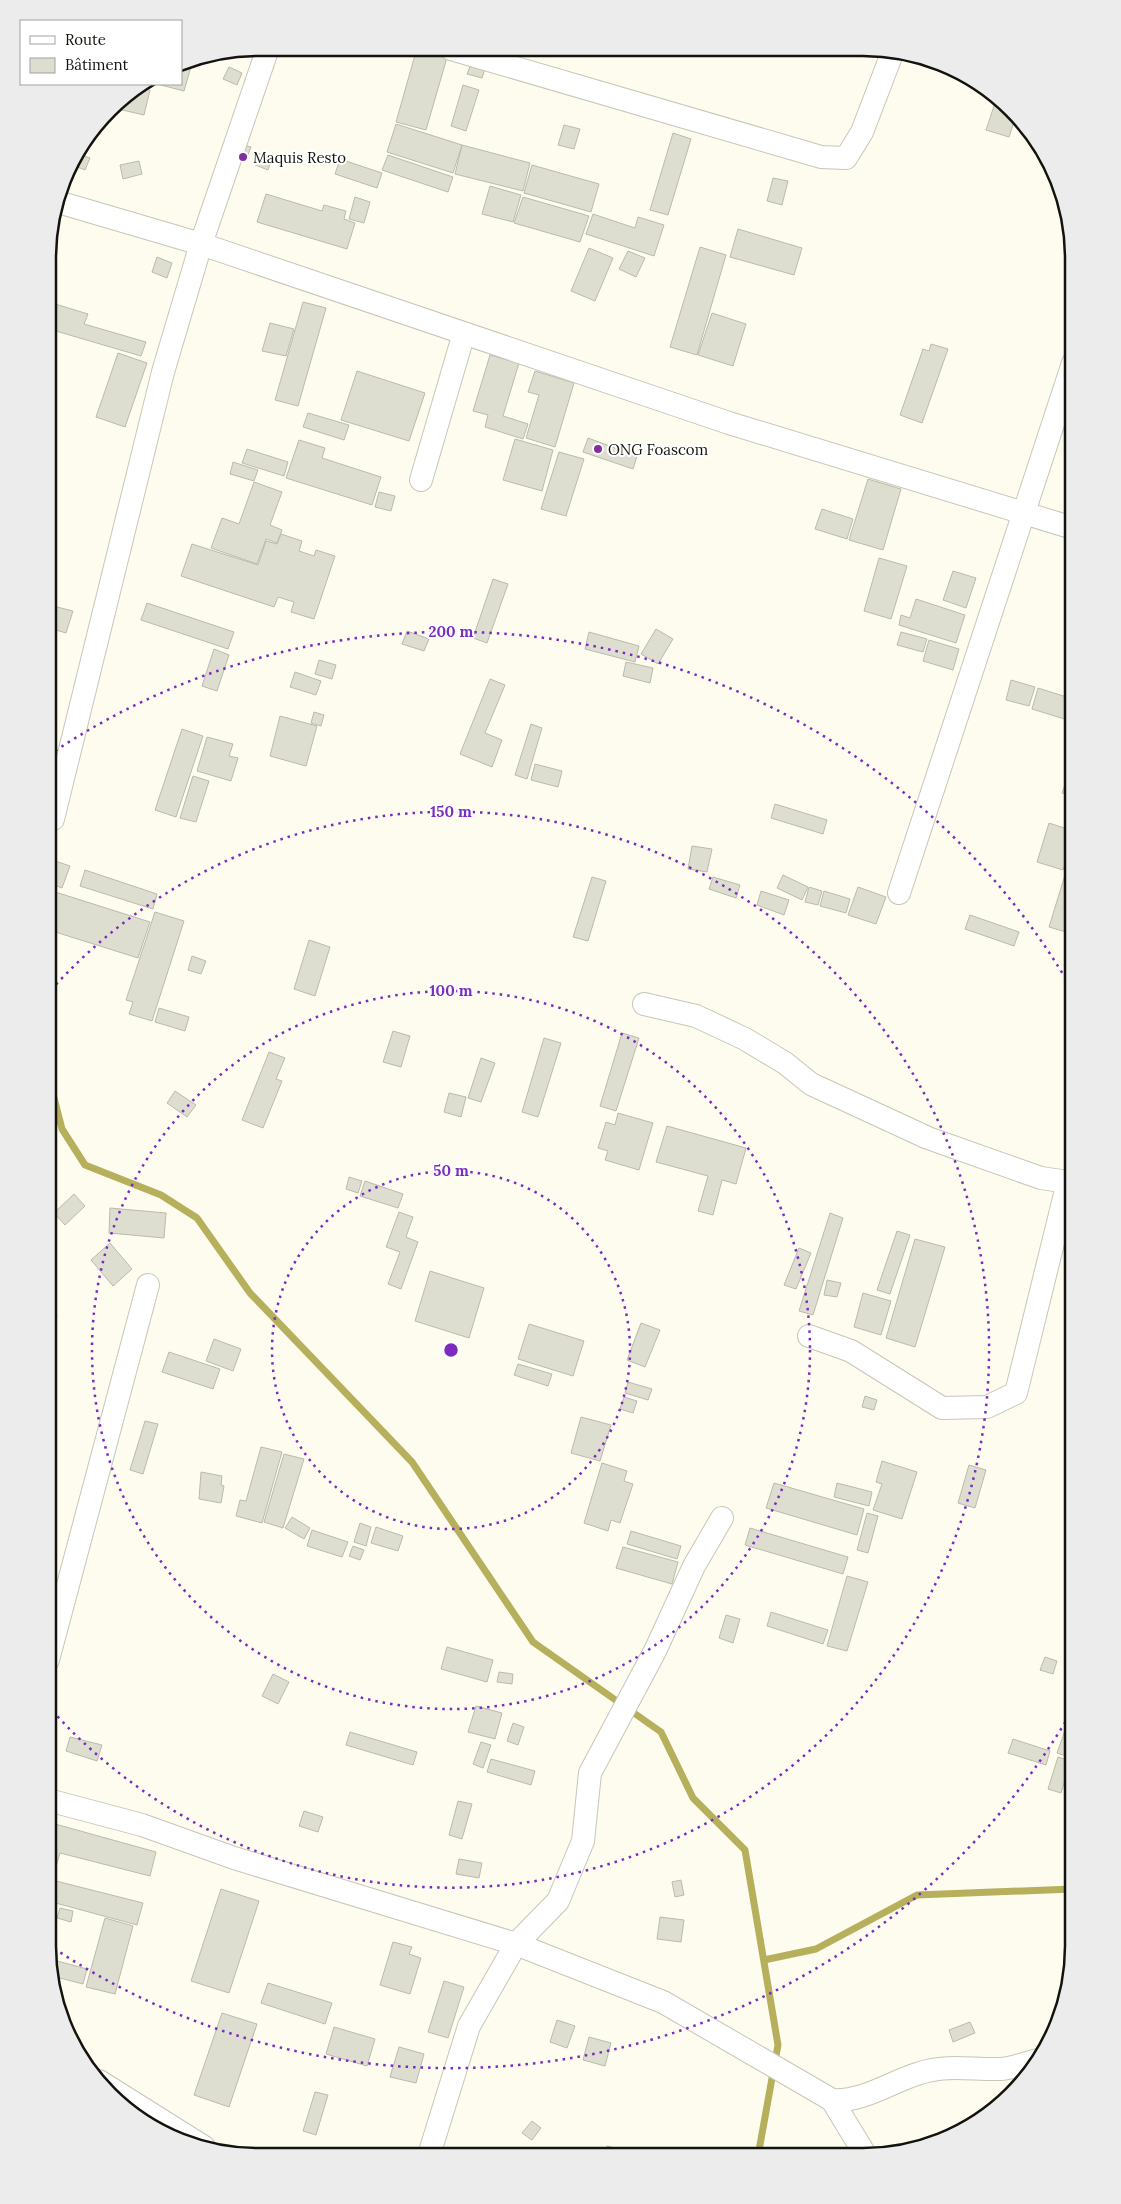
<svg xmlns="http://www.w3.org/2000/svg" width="1121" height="2204" font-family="Lora,serif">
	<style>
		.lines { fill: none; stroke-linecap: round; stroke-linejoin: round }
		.stream { stroke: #b6b05c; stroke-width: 7 }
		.building { fill: #deded0; stroke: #babaad }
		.street-casing { stroke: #c6c6b9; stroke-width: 24 }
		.street { stroke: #fff; stroke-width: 22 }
		.ring { fill: none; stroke: #7b2cbf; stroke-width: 2.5; stroke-dasharray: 2.5 5 }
		.poi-dot { fill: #812f9f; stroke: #fff; stroke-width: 2 }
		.labels { text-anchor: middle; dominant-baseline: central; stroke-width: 4; stroke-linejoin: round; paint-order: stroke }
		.poi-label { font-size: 15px; fill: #13130e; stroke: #fff; text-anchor: start }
		.rim { fill: none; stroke: #13130e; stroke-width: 2.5 }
		.centre { fill: #7b2cbf; stroke: #fff; stroke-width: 2.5 }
		.ring-label { font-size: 15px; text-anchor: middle; font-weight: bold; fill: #7b2cbf; stroke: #fff; stroke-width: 4; stroke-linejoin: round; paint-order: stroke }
	</style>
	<rect width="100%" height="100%" fill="#fdfcef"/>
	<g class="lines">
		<path class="stream" d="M48,1084L51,1086L62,1129L85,1165L161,1195L197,1218L250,1293L412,1462L533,1642L661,1732L693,1798L745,1850L778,2045L758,2156
			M764,1960L816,1949L917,1895L1073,1889"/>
	</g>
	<path class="building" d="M417,48L429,49L448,54L426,130L396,122Z
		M193,60L184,91L157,84H181V63Z
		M471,64L485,69L482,78L467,74Z
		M229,67L242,73L237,85L223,79Z
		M463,85L479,90L466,131L451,126Z
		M140,87L150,90L144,115L118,109L120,99Z
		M997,97L1016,116L1009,137L986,130Z
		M396,124L462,145L453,173L387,152Z
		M564,125L580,129L574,149L558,145Z
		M673,133L691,139L668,215L650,210Z
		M244,145L251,147L245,162L239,160Z
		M462,145L530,163L523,191L455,174Z
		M258,153L272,159L268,170L253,164Z
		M78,154L90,158L85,170L70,164Z
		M388,155L453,177L448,192L382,170Z
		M340,159L382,173L377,188L335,174Z
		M139,161L142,174L123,179L120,165Z
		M532,165L599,184L591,212L524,193Z
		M773,178L788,181L782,205L767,201Z
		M490,186L521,195L513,222L482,214Z
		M266,194L322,211L324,205L346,211L344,219L355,223L347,249L257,222Z
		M355,197L370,202L364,223L349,219Z
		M523,197L589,216L580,242L514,223Z
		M593,214L635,228L638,217L664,225L654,256L586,234Z
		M53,218L58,219L54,229L50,228Z
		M738,229L802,248L794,275L730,257Z
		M700,247L726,255L697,355L670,347Z
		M589,248L613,258L595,301L571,291Z
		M628,251L645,258L636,277L619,269Z
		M157,257L172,263L167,278L152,272Z
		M303,302L326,308L298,406L275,400Z
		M52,303L88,314L84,324L146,342L141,356L49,329Z
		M712,313L746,324L733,366L698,355Z
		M270,323L294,329L286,356L262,351Z
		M931,344L948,349L922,423L900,415L923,349L929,351Z
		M118,353L147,363L125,427L96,417Z
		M490,355L519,363L503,416L528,424L523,439L485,427L488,415L473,411Z
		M357,371L425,393L409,441L341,420Z
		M535,371L574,383L555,447L526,438L539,395L528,392Z
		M308,413L349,425L344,440L303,427Z
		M588,438L637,456L633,469L583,452Z
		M515,439L553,450L542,491L503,480Z
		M299,440L325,448L322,458L381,477L372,505L286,478Z
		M247,449L288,462L284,476L242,463Z
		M559,452L584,459L566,516L541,509Z
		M233,462L258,470L254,481L230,474Z
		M868,479L901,489L883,550L849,540Z
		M254,482L282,492L270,525L282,530L277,543L266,539L257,564L211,548L222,518L239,524Z
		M379,492L395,496L391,511L375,507Z
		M822,509L853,519L847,539L815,529Z
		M281,534L302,541L299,551L314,556L316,550L335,556L314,619L291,612L294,602L278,597L274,607L181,576L192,544L258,565L266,541L277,544Z
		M879,558L907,566L891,619L864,611Z
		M953,571L976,578L966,608L943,600Z
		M493,579L508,584L487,643L473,638Z
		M916,599L965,615L956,643L899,625L901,615L910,618Z
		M147,603L234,632L228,649L141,620Z
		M49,605L73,611L66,633L49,628Z
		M656,629L673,639L658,664L641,654Z
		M407,631L429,639L424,651L402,644Z
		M589,632L639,646L635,662L585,649Z
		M901,632L927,639L923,652L897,645Z
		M929,640L959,649L953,670L923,661Z
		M214,649L229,655L217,691L202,686Z
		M319,660L336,665L332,679L315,674Z
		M626,662L653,668L650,683L623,676Z
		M295,672L321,681L316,695L290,687Z
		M490,679L505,685L485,733L502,740L492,767L460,754Z
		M1011,680L1035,687L1029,706L1006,700Z
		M1038,688L1073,699L1071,721L1032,709Z
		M314,712L324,715L321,726L311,723Z
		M280,716L317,726L306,766L270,756Z
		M531,724L542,728L527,779L515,775Z
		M182,729L203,736L176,817L155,810Z
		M207,737L233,744L229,756L238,758L231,781L197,771Z
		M535,764L562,771L558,787L531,780Z
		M193,776L209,781L196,822L180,818Z
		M1073,778V797L1062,793L1066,782L1071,784Z
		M775,804L827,820L823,834L771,818Z
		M1049,823L1073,831V839L1063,870L1037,862Z
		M692,846L712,849L707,872L688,869Z
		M1073,849V908L1066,932L1049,927Z
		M49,859L53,860L49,876Z
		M55,861L70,866L62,888L49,883Z
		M85,870L157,894L153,909L80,886Z
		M783,875L808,887L802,900L777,888Z
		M592,877L606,881L588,941L573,937Z
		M713,877L740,885L736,898L709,889Z
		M809,887L822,891L818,905L805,902Z
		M858,887L886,897L876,924L848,915Z
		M49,890L150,922L138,958L49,930Z
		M761,891L789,900L784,915L757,905Z
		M824,891L850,899L846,913L820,906Z
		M155,912L184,921L152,1021L129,1014L133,1002L126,1000Z
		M970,915L1019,932L1014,946L965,929Z
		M309,940L330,947L315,996L294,989Z
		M192,956L206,961L201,974L188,970Z
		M159,1008L189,1017L185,1031L155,1022Z
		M393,1031L410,1036L401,1067L383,1062Z
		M622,1033L639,1038L616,1111L600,1106Z
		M544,1038L561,1043L538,1117L522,1112Z
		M269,1052L285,1058L276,1079L282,1081L263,1128L242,1120Z
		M481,1058L495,1063L481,1102L468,1098Z
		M175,1091L196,1105L187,1117L167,1103Z
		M449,1093L466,1097L461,1117L444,1112Z
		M618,1113L653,1123L639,1170L605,1160L608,1151L598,1148L606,1122L615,1125Z
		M667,1126L746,1148L736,1184L722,1180L713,1215L698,1211L708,1176L656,1162Z
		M349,1177L362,1181L358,1193L346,1189Z
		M365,1181L403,1194L398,1208L360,1196Z
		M74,1194L85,1206L65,1225L54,1213Z
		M110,1208L166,1213L164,1238L109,1233Z
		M399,1212L413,1217L406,1237L418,1242L401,1289L388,1284L400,1252L386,1247Z
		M830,1213L843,1218L813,1315L799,1311Z
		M897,1231L910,1235L890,1294L877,1290Z
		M915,1239L945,1247L915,1347L886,1338Z
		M110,1243L132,1269L113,1286L91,1260Z
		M799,1248L811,1253L796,1289L784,1285Z
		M430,1271L484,1288L469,1338L415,1321Z
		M827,1280L841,1283L837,1297L824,1295Z
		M863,1293L891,1301L881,1335L854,1327Z
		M48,1313L57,1315L48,1346Z
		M641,1323L660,1330L645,1367L627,1360Z
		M529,1324L584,1341L573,1376L518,1359Z
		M214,1339L241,1349L233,1371L206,1361Z
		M169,1352L220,1369L213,1389L162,1372Z
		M518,1364L552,1374L548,1386L514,1375Z
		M628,1382L652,1389L648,1400L625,1393Z
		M865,1396L877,1400L874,1410L862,1407Z
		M624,1397L637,1401L633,1413L620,1409Z
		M581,1417L611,1425L600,1461L571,1453Z
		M145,1421L158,1424L143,1474L130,1470Z
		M261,1447L282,1452L262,1523L236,1516L240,1500L246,1501Z
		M284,1454L304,1459L283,1528L264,1522Z
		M882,1461L917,1472L902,1519L873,1510L882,1484L876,1482Z
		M602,1463L627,1471L624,1481L633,1484L620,1523L611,1520L608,1531L584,1523Z
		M969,1465L986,1470L975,1508L958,1503Z
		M201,1472L222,1476L221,1485L224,1486L221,1503L199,1499Z
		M774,1483L864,1509L857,1535L766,1508Z
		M837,1483L872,1492L869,1506L834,1497Z
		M867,1513L878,1516L868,1553L857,1550Z
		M292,1517L310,1528L304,1539L285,1528Z
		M360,1523L371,1527L366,1546L354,1542Z
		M376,1527L403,1536L398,1551L371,1543Z
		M750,1528L848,1557L843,1574L745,1545Z
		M312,1530L348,1542L342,1557L307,1546Z
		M631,1531L681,1546L677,1559L627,1544Z
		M353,1546L364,1550L360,1560L349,1556Z
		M623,1547L678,1562L672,1584L616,1568Z
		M847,1576L868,1582L847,1651L827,1646Z
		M771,1612L828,1630L823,1644L767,1626Z
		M726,1615L740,1619L733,1643L719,1638Z
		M1073,1615V1633L1068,1632Z
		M447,1647L493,1660L487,1682L441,1669Z
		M1045,1657L1057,1661L1053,1674L1040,1670Z
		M499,1672L513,1674L512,1684L497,1682Z
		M273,1674L289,1682L278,1704L262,1696Z
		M476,1706L502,1713L495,1739L468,1732Z
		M1073,1708V1754L1072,1758L1057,1753Z
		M513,1723L524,1727L518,1745L507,1741Z
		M350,1732L417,1752L413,1765L346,1745Z
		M70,1737L102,1745L97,1761L66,1751Z
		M1013,1739L1050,1751L1046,1765L1008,1753Z
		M481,1742L491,1745L483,1768L473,1764Z
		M1058,1757L1071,1761L1061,1793L1048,1789Z
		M491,1759L535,1771L531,1785L487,1772Z
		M458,1801L472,1804L462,1839L449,1835Z
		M304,1811L323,1817L318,1832L299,1826Z
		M48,1822L156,1852L150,1876L60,1853L52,1880L143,1903L137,1925L48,1901Z
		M459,1859L482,1863L479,1878L456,1874Z
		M681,1880L684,1895L675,1897L672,1882Z
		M221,1889L259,1901L229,1993L191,1981Z
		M60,1908L73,1911L71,1922L57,1918Z
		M660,1917L684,1920L681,1942L657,1939Z
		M105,1918L133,1926L115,1994L86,1987Z
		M393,1942L412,1947L409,1954L421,1958L410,1994L380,1985Z
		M48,1943L52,1945L49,1956L48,1946Z
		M50,1959L87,1969L83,1984L52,1976Z
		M444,1981L464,1987L448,2038L428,2032Z
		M268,1983L332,2003L325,2024L261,2003Z
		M222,2013L257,2024L229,2107L194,2095Z
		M557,2020L575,2026L567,2048L550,2042Z
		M970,2022L975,2033L953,2042L949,2030Z
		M334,2027L375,2039L367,2066L326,2054Z
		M589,2037L611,2043L605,2066L583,2060Z
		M399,2047L424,2054L416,2083L390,2077Z
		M315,2092L328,2095L316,2135L303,2131Z
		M532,2121L541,2128L532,2140L522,2133Z
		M607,2146L627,2151L626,2156H605Z"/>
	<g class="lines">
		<g class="street-casing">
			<path id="street" d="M451,49L821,157L846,158L862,132L893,51
				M58,202L201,244L729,423L1073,528
				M421,480L464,333
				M53,819L163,372L201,244L268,48
				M899,893L1073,363
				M644,1004L696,1016L745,1039L785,1063L811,1084L928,1138L1041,1178L1068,1182L1073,1180
				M809,1336L851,1351L942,1408L987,1407L1016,1393L1068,1182
				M48,1660L148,1285
				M48,1800L142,1825L234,1858L516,1944L663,2002L832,2100L866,2156
				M99,2081L204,2147
				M832,2100C864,2102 890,2082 920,2073C946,2064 974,2070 1000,2069C1013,2068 1026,2063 1038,2060
				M429,2155L469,2026L516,1944L558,1901L583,1841L590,1773L655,1651L694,1566L722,1518"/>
		</g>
		<use href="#street" class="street"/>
	</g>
	<g class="ring">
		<circle cx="451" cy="1350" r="179"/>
		<circle cx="451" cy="1350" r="359"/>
		<path d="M51 990A538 538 0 1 1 48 1706"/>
		<path d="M1073 1709A718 718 0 0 1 49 1945M49 755A718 718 0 0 1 1073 991"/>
	</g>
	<g class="poi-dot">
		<circle cx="243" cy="157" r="5"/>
		<circle cx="598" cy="449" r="5"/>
	</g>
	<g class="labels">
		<g class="poi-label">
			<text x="253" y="157">Maquis Resto</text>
			<text x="608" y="449">ONG Foascom</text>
		</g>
	</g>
	<path d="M0 0H1121V2204H0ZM258 56H863A202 202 0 0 1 1065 258V1946A202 202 0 0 1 863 2148H258A202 202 0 0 1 56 1946V258A202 202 0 0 1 258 56Z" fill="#ececec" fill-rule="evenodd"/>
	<path class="rim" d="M258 56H863A202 202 0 0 1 1065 258V1946A202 202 0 0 1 863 2148H258A202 202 0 0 1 56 1946V258A202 202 0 0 1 258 56Z"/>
	<circle cx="451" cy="1350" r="8" class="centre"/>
	<g class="ring-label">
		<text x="451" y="637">200 m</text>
		<text x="451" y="817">150 m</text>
		<text x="451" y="996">100 m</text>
		<text x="451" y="1176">50 m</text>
	</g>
	<rect x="20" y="20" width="162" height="65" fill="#ffffff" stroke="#a1a19f"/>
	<rect x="30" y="36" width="25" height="8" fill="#ffffff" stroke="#a1a19f"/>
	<text x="65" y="45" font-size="15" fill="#13130e">Route</text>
	<rect x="30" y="58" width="25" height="15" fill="#deded0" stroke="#a1a19f"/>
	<text x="65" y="70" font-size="15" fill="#13130e">Bâtiment</text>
</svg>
